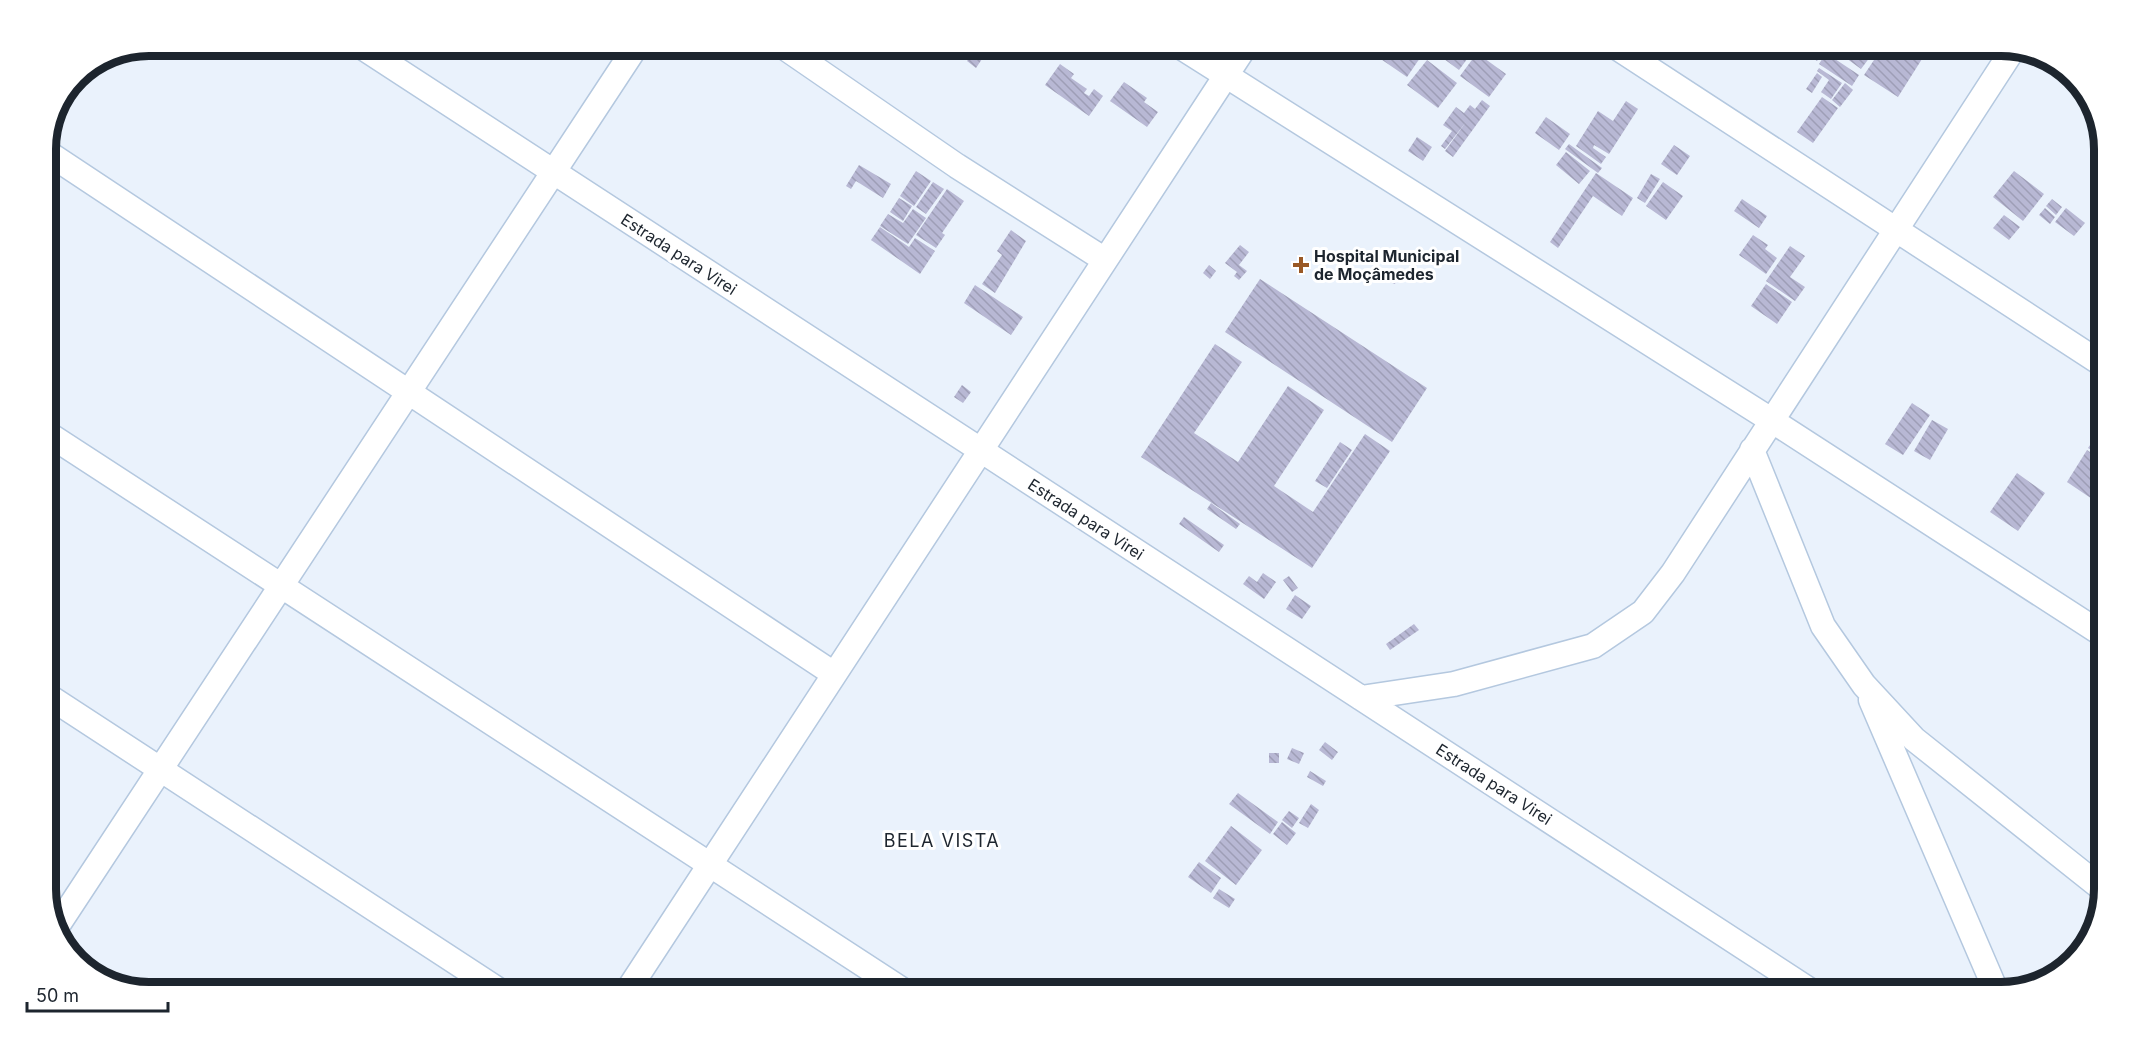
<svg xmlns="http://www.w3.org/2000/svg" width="2150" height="1038" font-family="Inter,sans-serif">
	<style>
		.building { fill: url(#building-back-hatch) }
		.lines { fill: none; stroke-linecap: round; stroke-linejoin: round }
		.minor-casing { stroke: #b4c8df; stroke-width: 27 }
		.minor { stroke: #fff; stroke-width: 24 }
		.poi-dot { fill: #995825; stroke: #fff; stroke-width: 2 }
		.labels { text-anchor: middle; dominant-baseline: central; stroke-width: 6; stroke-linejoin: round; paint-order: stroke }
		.street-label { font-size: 16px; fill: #1d252e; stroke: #fff }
		.poi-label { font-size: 16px; font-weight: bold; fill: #1d252e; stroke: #fff; text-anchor: start }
		.neighbourhood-label { font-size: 18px; letter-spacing: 1.5px; fill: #1d252e; stroke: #fff }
		.rim { fill: none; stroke: #1d252e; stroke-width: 8 }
	</style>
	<defs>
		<pattern id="building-back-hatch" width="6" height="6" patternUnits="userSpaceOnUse" patternTransform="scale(1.5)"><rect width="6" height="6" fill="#b8b8d4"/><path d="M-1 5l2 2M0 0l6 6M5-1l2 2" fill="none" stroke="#9e9eb6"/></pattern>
	</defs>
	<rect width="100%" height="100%" fill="#eaf2fc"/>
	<path class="building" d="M963,45H980L988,50L976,68L967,61L973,52Z
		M1378,45H1400L1420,58L1407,77L1372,53Z
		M1416,45H1429L1421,57L1412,50Z
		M1432,45H1474L1476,47L1459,70L1429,48Z
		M1779,45H1789L1799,52L1794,59L1778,47Z
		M1832,45H1854L1870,57L1861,69L1831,47Z
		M1884,45H1900L1922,59L1898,97L1864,75Z
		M1815,47L1823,53L1817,61L1809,55Z
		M1477,53L1506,74L1489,97L1460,76Z
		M1826,53L1859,75L1852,86L1819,64Z
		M1427,60L1457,83L1438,108L1407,85Z
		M1060,64L1074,74L1071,78L1087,89L1084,93L1089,96L1094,89L1103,96L1089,116L1045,85Z
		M1819,68L1842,83L1831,99L1821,92L1829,80L1817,71Z
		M1817,73L1822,77L1812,93L1806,89Z
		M1124,82L1147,98L1144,102L1158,112L1147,127L1110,101Z
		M1845,83L1853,90L1840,107L1832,100Z
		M1822,97L1838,108L1813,143L1797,132Z
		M1482,100L1490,106L1453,157L1445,151L1466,122L1445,149L1441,146L1452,131L1443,125L1456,107L1464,113L1470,105L1475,109Z
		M1626,101L1638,109L1609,154L1594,145L1593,148L1606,157L1601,164L1576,146L1598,111L1613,121Z
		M1546,117L1570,134L1559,150L1535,133Z
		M1417,137L1432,147L1423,161L1408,151Z
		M1569,144L1602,168L1598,173L1565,149Z
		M1674,145L1690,156L1677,175L1661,164Z
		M1566,152L1590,171L1579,184L1556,165Z
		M859,165L891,184L883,198L856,181L851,189L846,186Z
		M916,171L931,181L914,206L900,196Z
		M2014,171L2044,194L2023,221L1993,197Z
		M1596,173L1633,198L1622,216L1593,196L1558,248L1550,242Z
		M1651,174L1660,179L1645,203L1637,198Z
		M933,182L944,189L926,214L916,207Z
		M1663,182L1683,196L1666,220L1646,206Z
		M947,189L964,201L942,233L945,235L936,248L916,235Z
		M899,198L912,206L903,221L890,212Z
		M1742,199L1767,216L1759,228L1734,211Z
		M2052,199L2062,207L2056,215L2046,206Z
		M2045,208L2055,217L2050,224L2039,215Z
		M2066,208L2085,223L2074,236L2055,222Z
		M913,209L926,218L908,244L880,226L888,214L903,223Z
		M2004,215L2020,227L2009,240L1993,228Z
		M880,227L909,247L915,238L935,251L920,274L871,240Z
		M1011,230L1026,241L995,293L982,284L1002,255L997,251Z
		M1753,235L1768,245L1765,249L1777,258L1766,274L1739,255Z
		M1240,245L1249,252L1239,265L1247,271L1239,280L1234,276L1237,272L1225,263Z
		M1790,246L1805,256L1790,277L1805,287L1795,301L1766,281Z
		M1209,265L1216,271L1210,279L1203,273Z
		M1387,271L1398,275L1395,284L1384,280Z
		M1260,279L1427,388L1392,442L1225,332Z
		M1766,284L1792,302L1777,324L1751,306Z
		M975,285L1023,317L1011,335L964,303Z
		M1215,344L1242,362L1194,433L1238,462L1288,386L1324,410L1274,486L1313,512L1365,434L1390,451L1312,568L1141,457Z
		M962,385L971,392L963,403L954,397Z
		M1912,403L1930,415L1903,455L1885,444Z
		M1932,420L1948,429L1930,460L1914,451Z
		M2105,423V459L2088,448Z
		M1340,442L1352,450L1327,488L1315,481Z
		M2087,450L2105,462V474L2096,487L2105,493L2101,505L2067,482Z
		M2017,473L2045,493L2018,531L1990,512Z
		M1211,503L1240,524L1236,529L1207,509Z
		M2102,506L2105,508V530L2091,520Z
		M1184,517L1224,545L1219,552L1179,524Z
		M1263,573L1276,582L1264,599L1243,584L1249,576L1257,582Z
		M1289,576L1298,588L1292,592L1283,580Z
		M1295,595L1311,606L1302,619L1286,609Z
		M1414,624L1419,630L1390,650L1386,644Z
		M1325,742L1338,752L1332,760L1319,750Z
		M1292,748L1304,753L1299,764L1287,759Z
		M1269,753H1279V763H1269Z
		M1310,771L1326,781L1323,786L1307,777Z
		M1238,793L1278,822L1270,834L1229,804Z
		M1311,804L1319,810L1308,828L1299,823Z
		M1289,811L1299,818L1292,828L1282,820Z
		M1282,822L1296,833L1287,845L1273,834Z
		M1231,826L1262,850L1236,885L1205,861Z
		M1199,862L1221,878L1211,893L1188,877Z
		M1219,889L1235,899L1229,908L1213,898Z"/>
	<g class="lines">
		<g class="minor-casing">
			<path id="minor" d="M359,45L1814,993
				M781,45L957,166L1105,260
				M1178,45L1771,420L2105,636
				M1613,45L2105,366
				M45,151L834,674
				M45,432L907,993
				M1752,450L1823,626L1864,685L1914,739L2105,891
				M45,694L503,993
				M1361,698L1454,684L1593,646L1643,612L1673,573L2014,48
				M1871,700L1997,993
				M56,928L637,45
				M626,993L1246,45"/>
		</g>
		<use href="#minor" class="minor"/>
	</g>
	<path class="poi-dot" d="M1298 256h6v6h6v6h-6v6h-6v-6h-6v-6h6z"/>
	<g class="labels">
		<g class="street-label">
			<text transform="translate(679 254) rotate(33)">Estrada para Virei</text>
			<text transform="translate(1086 519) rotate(33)">Estrada para Virei</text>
			<text transform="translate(1494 784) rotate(33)">Estrada para Virei</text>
		</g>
		<g class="poi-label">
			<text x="1314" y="256">Hospital Municipal<tspan x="1314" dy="18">de Moçâmedes</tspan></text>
		</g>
		<g class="neighbourhood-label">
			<text x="942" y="840">BELA VISTA</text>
		</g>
	</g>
	<path d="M0 0H2150V1038H0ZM149 56H2001A93 93 0 0 1 2094 149V889A93 93 0 0 1 2001 982H149A93 93 0 0 1 56 889V149A93 93 0 0 1 149 56Z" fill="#fff" fill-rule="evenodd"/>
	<path class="rim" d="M149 56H2001A93 93 0 0 1 2094 149V889A93 93 0 0 1 2001 982H149A93 93 0 0 1 56 889V149A93 93 0 0 1 149 56Z"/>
	<path d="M27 1002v9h141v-9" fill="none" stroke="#1d252e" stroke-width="3"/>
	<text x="36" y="1002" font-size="18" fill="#1d252e" stroke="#ffffff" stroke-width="4.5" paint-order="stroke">50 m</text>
</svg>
